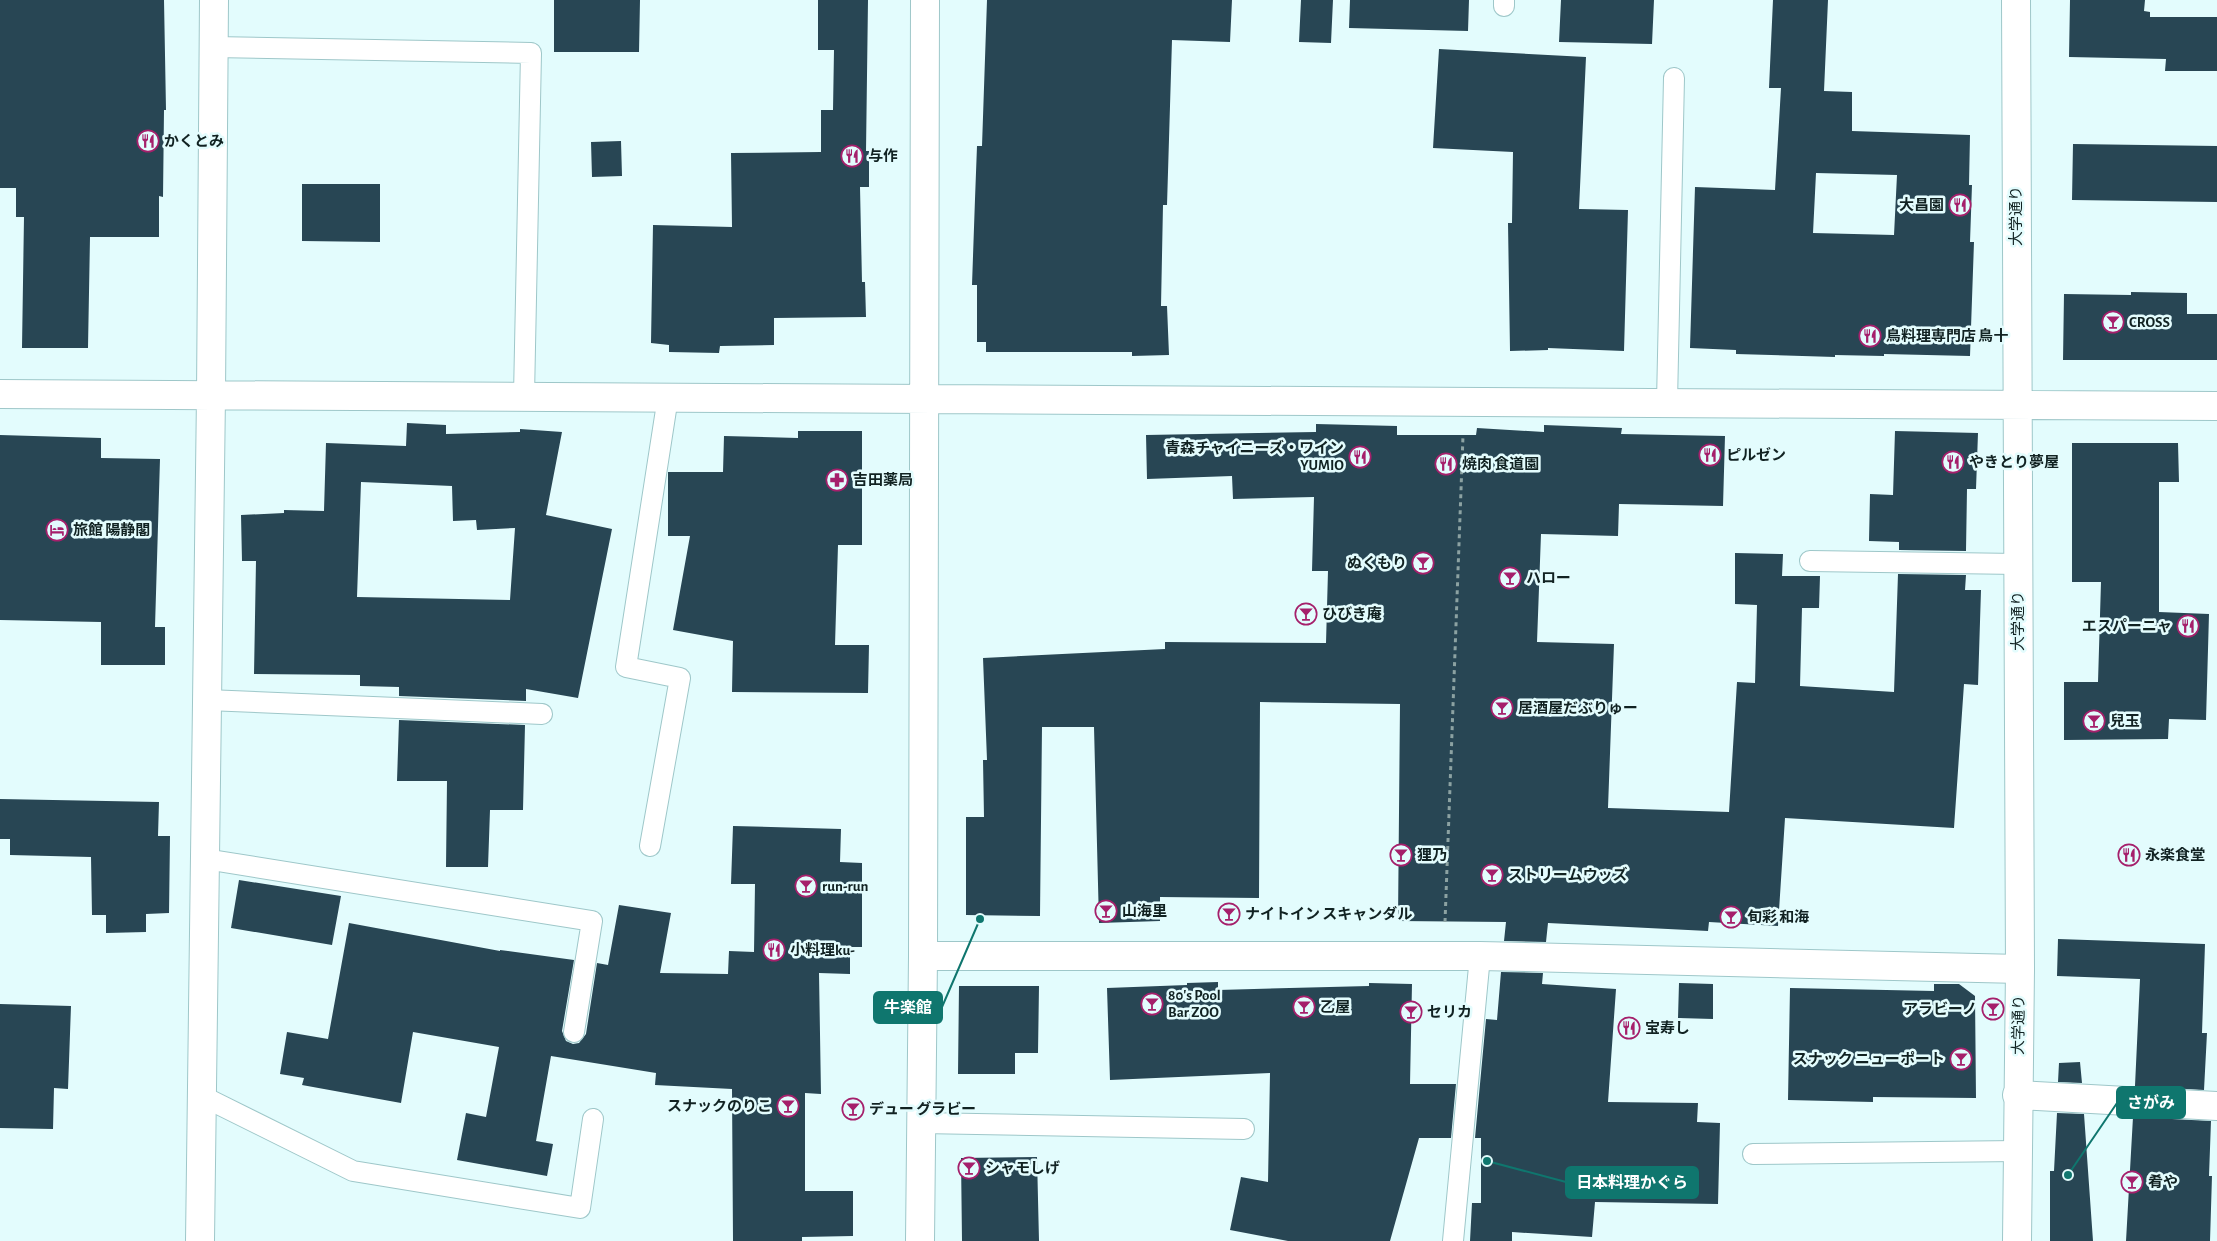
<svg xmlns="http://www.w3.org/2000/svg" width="2217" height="1241" font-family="'Alegreya Sans','Noto Sans JP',sans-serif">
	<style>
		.building { fill: #284654; fill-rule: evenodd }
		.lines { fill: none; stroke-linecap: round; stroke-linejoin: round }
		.service-casing { stroke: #9ec7c9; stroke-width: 22 }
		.minor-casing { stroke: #9ec7c9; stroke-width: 30 }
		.tertiary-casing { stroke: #9ec7c9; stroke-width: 30 }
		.path { stroke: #8ca2a2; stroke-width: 3; stroke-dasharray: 4 4; stroke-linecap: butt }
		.service { stroke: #fff; stroke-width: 20 }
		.minor { stroke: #fff; stroke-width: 28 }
		.tertiary { stroke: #fff; stroke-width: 28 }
		.labels { text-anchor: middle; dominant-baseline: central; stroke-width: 5; stroke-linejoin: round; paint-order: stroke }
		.poi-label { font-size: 15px; font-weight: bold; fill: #122; stroke: #e3fcfd; text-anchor: start }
		.street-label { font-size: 15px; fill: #122; stroke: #e3fcfd }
		.leader { fill: none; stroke: #0f766e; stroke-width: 2 }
		.callout-dot { fill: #0f766e; stroke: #e3fcfd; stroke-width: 2 }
		.callout { fill: #0f766e; stroke: #0f766e; stroke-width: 2 }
		.callout-label { font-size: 16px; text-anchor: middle; font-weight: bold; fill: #fff }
	</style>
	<rect width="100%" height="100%" fill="#e3fcfd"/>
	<path class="building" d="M0,0H164L166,110H164L163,197L159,196V237H90L88,348H22L24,217H16V188H0Z
		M554,0H640L639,52H554Z
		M818,0H868L866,151H869V187H860L862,282H865L866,317L774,318V345L720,346L719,353L669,352V345L651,343L653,225L732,227L731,153L821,152V110H833L834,50H818Z
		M987,0H1232L1230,42L1172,40L1167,205H1163L1161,306H1167L1169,355L1132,356V352H986V342H977V285H972L975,199L977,146H982Z
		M1301,0H1333L1331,43L1299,42Z
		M1350,0H1469L1468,31L1349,28Z
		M1561,0H1654L1652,44L1559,42Z
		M1773,0H1828L1824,91L1852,92V131L1970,135L1969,185H1972L1970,242H1974L1970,356L1884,354V356L1835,355V357L1736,354V350L1690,348L1695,187L1775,190L1781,88H1769ZM1816,173L1897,175L1894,235L1813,233Z
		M2070,0H2145L2144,11L2150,12V17H2217V71H2165L2166,59L2069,57Z
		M1439,49L1586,57L1579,209L1628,210L1624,351L1548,348V350L1510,351L1508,223H1512L1513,152L1433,148Z
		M621,141L622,176L592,177L591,142Z
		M2073,144L2217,146V202L2072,200Z
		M302,184H380V242L302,241Z
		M2131,292L2187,293V314H2217V360H2063L2064,294L2131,295Z
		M407,423L446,425V434L520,432V429L562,432L546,515L612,529L578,698L526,689V701L399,696V687L360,686V675L254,674L256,561H242L241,515L284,513V510L324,511L326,443L406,446ZM361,482L452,486L453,521L476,520L477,530L515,528L510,600L357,597Z
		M1316,424L1397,426V435H1476L1477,428L1544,432V425L1622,428L1621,434L1725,436L1723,506L1619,504L1618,536L1541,534L1537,642L1614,644L1608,808L1729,812L1737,682L1755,683L1757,605L1735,604V553L1783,554L1782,576H1820L1819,608H1802L1800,686L1894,692L1898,574L1966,575L1965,590H1981L1978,685L1964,684L1954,828L1785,818L1778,926L1709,922L1708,931L1548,923L1546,942L1504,941L1506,922L1398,921L1400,704L1260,702L1259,898L1160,897V921L1099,923L1094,727H1042L1040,916L966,915V817H984L983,760H987L983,658L1165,649V642L1326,643L1328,571H1312L1314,497L1233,499L1232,476L1147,479L1146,435L1316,432Z
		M798,431H862V545H838L835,645H869L868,693L732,692L733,641L673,630L690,536H668V472H723L724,436L798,438Z
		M1895,431L1978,433L1976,489H1967L1966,551L1899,550V542L1869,541L1870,494L1893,495Z
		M0,435L101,438V458L160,459L155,627H165V665H101V622L0,620Z
		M2072,443H2178L2179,482H2159V612L2209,614L2206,720L2169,719L2168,739L2064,740V682H2098L2101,582H2072Z
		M399,720L525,725L523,810H490L488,867H446L447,781H397Z
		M0,799L159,802L158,836H170L169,913L146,914V932L106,933V915H92L91,857L10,855V839H0Z
		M733,826L841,829L840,862L862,863V947H850V974L819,973L821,1094L805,1093V1191H853V1236L802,1237V1241H733L732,1089L655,1085L656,1073L551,1056L536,1141L553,1144L547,1176L457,1160L466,1113L486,1117L499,1047L413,1032L401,1103L302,1085L304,1078L280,1074L287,1032L328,1039L349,923L500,951V950L574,960L562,1031L566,1041L573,1044L579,1043L586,1034L597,963L608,965L619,905L671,913L660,973L728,974L729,951L754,952L755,884H731Z
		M239,880L341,896L332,945L231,928Z
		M2058,939L2205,944L2202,1033H2207L2204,1090L2135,1086L2140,979L2057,976Z
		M1501,972L1543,973L1542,984L1616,989L1608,1102L1698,1103L1697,1122L1720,1123L1718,1204L1595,1202L1592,1237L1512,1232V1241H1470L1472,1203H1481V1138H1475L1486,1019L1497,1020Z
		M1218,982V990L1369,986V983L1412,984L1410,1084H1456L1451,1138H1419L1390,1241H1288L1230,1230L1241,1177L1268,1182L1270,1073L1110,1080L1107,988L1187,985V983Z
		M1679,983L1713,984V1019L1678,1018Z
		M1934,984H1959L1975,996L1976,1098L1873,1097V1102L1788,1100L1790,988L1934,991Z
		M959,986H1039L1038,1053H1015V1074H958Z
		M0,1004L71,1006L68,1089L54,1088L53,1129L0,1128Z
		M2080,1062L2082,1083L2058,1082L2059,1063Z
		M2057,1113L2084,1114L2093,1241H2050V1171H2054Z
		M2133,1117L2211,1121L2209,1176H2212L2210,1241H2126Z
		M1037,1157L1039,1241H962L961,1158Z"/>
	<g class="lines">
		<g class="service-casing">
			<path id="service" d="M1504,6V0
				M213,47L531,53L524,396
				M1667,402L1674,78
				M1810,561L2018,564
				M207,700L542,714
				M650,846L680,678L626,667L668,397
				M205,859L592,921L574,1032
				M202,1096L353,1171L580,1208L593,1119
				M921,1123L1244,1129
				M1753,1154L2017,1151
				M1453,1241L1480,956"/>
		</g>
		<g class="minor-casing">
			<path id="minor" d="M923,956H1480L2020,969
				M2017,1095L2217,1106"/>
		</g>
		<g class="tertiary-casing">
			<path id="tertiary" d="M2016,0L2020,969L2017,1241
				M0,394L2217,406
				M200,1241L211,395L214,0
				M920,1241L923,956L925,0"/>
		</g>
		<path class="path" d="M1445,922L1463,436"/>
		<use href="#service" class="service"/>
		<use href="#minor" class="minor"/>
		<use href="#tertiary" class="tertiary"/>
	</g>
	<defs>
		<g id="restaurant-ring" transform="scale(1.125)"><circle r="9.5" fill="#e3fcfd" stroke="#a51f6b" stroke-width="1.5"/><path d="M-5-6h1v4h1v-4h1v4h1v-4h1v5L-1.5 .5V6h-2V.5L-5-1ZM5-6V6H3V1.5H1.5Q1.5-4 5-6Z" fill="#a51f6b"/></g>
		<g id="bar-ring" transform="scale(1.125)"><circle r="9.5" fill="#e3fcfd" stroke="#a51f6b" stroke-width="1.5"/><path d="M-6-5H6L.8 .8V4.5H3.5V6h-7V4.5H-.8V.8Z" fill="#a51f6b"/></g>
		<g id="pharmacy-ring" transform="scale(1.125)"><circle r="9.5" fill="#e3fcfd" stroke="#a51f6b" stroke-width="1.5"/><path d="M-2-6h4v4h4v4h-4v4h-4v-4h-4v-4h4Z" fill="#a51f6b"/></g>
		<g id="hotel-ring" transform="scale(1.125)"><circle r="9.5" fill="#e3fcfd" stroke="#a51f6b" stroke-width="1.5"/><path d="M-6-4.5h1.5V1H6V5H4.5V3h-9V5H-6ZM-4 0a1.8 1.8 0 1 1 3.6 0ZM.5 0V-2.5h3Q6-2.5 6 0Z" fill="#a51f6b"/></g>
	</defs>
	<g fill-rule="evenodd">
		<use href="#restaurant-ring" x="148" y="141"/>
		<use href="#restaurant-ring" x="852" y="156"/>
		<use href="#restaurant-ring" x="1960" y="205"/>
		<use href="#bar-ring" x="2113" y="322"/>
		<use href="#restaurant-ring" x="1870" y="336"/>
		<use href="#restaurant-ring" x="1710" y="455"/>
		<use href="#restaurant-ring" x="1360" y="457"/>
		<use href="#restaurant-ring" x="1953" y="462"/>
		<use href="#restaurant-ring" x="1446" y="464"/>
		<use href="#pharmacy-ring" x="837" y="480"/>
		<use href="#hotel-ring" x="57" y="530"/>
		<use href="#bar-ring" x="1423" y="563"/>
		<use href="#bar-ring" x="1510" y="578"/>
		<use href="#bar-ring" x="1306" y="614"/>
		<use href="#restaurant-ring" x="2188" y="626"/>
		<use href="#bar-ring" x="1502" y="708"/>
		<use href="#bar-ring" x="2094" y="721"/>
		<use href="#bar-ring" x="1401" y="855"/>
		<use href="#restaurant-ring" x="2129" y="855"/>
		<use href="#bar-ring" x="1492" y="875"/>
		<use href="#bar-ring" x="806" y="886"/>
		<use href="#bar-ring" x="1106" y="911"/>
		<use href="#bar-ring" x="1229" y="914"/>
		<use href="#bar-ring" x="1731" y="917"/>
		<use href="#restaurant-ring" x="774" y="950"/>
		<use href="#bar-ring" x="1152" y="1004"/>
		<use href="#bar-ring" x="1304" y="1007"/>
		<use href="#bar-ring" x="1993" y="1009"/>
		<use href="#bar-ring" x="1411" y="1012"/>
		<use href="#restaurant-ring" x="1629" y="1028"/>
		<use href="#bar-ring" x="1961" y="1059"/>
		<use href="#bar-ring" x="788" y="1106"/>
		<use href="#bar-ring" x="853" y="1109"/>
		<use href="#bar-ring" x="969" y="1168"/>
		<use href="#bar-ring" x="2132" y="1182"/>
	</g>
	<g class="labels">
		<g class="poi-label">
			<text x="164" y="141">かくとみ</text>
			<text x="868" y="156">与作</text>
			<text x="1944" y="205" text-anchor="end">大昌園</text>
			<text x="2129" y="322">CROSS</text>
			<text x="1886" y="336">鳥料理専門店 鳥十</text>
			<text x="1344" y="448" text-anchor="end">青森チャイニーズ・ワイン<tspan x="1344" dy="17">YUMIO</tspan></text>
			<text x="1726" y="455">ピルゼン</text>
			<text x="1969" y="462">やきとり夢屋</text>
			<text x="1462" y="464">焼肉 食道園</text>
			<text x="853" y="480">吉田薬局</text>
			<text x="73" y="530">旅館 陽静閣</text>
			<text x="1407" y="563" text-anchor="end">ぬくもり</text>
			<text x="1526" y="578">ハロー</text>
			<text x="1322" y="614">ひびき庵</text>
			<text x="2172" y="626" text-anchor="end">エスパーニャ</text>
			<text x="1518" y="708">居酒屋だぶりゅー</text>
			<text x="2110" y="721">兒玉</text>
			<text x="1417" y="855">狸乃</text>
			<text x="2145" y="855">永楽食堂</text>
			<text x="1508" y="875">ストリームウッズ</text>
			<text x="822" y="886">run-run</text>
			<text x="1122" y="911">山海里</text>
			<text x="1245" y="914">ナイトイン スキャンダル</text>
			<text x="1747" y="917">旬彩 和海</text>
			<text x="790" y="950">小料理ku-</text>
			<text x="1168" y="995">80's Pool<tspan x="1168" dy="17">Bar ZOO</tspan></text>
			<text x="1320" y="1007">乙屋</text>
			<text x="1977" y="1009" text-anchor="end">アラビーノ</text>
			<text x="1427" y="1012">セリカ</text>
			<text x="1645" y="1028">宝寿し</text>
			<text x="1945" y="1059" text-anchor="end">スナック ニューポート</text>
			<text x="772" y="1106" text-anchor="end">スナックのりこ</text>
			<text x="869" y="1109">デュー グラビー</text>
			<text x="985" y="1168">シャモしげ</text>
			<text x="2148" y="1182">肴や</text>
		</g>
		<g class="street-label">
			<text transform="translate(2016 216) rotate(-90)">大学通り</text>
			<text transform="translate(2018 621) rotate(-90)">大学通り</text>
			<text transform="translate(2019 1025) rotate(-89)">大学通り</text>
		</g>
	</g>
	<path class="leader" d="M980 919L942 1007M2068 1175L2117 1103M1487 1161L1566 1182"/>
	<g class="callout-dot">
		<circle cx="980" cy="919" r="5"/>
		<circle cx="2068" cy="1175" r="5"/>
		<circle cx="1487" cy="1161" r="5"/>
	</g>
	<g class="callout">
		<rect x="874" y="992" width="68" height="31" rx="5"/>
		<rect x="2117" y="1087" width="68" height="31" rx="5"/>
		<rect x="1566" y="1167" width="132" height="31" rx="5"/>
	</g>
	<g class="callout-label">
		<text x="908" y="1013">牛楽館</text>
		<text x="2151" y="1108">さがみ</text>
		<text x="1632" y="1188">日本料理かぐら</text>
	</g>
</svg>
